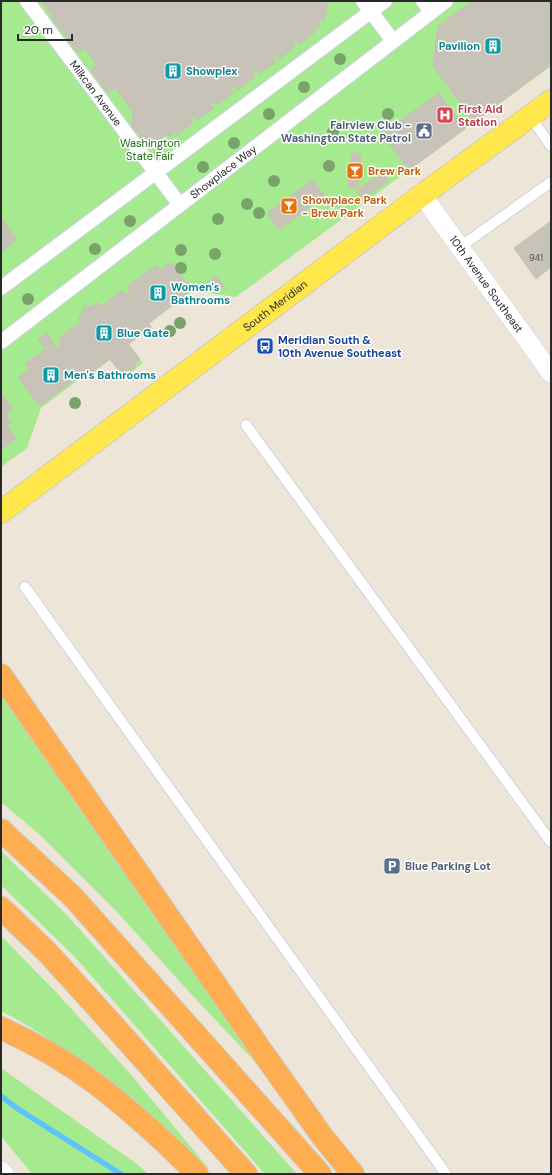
<svg xmlns="http://www.w3.org/2000/svg" width="552" height="1175" font-family="'DM Sans',sans-serif">
	<style>
		.green { fill: #a5ea8f }
		.lines { fill: none; stroke-linecap: round; stroke-linejoin: round }
		.stream { stroke: #5fc3fb; stroke-width: 5.5 }
		.building { fill: #c8c3b8; stroke: #c8c2b2 }
		.service-casing { stroke: #ced0e4; stroke-width: 12 }
		.pedestrian-casing { stroke: #ced0e4; stroke-width: 16 }
		.minor-casing { stroke: #ced0e4; stroke-width: 20 }
		.primary-casing { stroke: #ccc; stroke-width: 24 }
		.motorway-casing { stroke: #ccc; stroke-width: 24 }
		.service { stroke: #fff; stroke-width: 10 }
		.pedestrian { stroke: #fff; stroke-width: 14 }
		.minor { stroke: #fff; stroke-width: 19 }
		.primary { stroke: #ffe64b; stroke-width: 22 }
		.motorway { stroke: #ffad51; stroke-width: 22 }
		.tree { fill: #7aa36b }
		.labels { text-anchor: middle; dominant-baseline: central; stroke-width: 3; stroke-linejoin: round; paint-order: stroke }
		.number-label { font-size: 9px; fill: #51504d }
		.culture-label { font-size: 11px; font-weight: bold; fill: #0d838f; stroke: #fff; text-anchor: start }
		.street-label { font-size: 11px; fill: #292929; stroke: #fff }
		.health-label { font-size: 11px; font-weight: bold; fill: #be3a42; stroke: #fff; text-anchor: start }
		.service-label { font-size: 11px; font-weight: bold; fill: #4e5e75; stroke: #fff; text-anchor: end }
		.park-label { font-size: 11px; fill: #1c6c12; stroke: #fff }
		.food-label { font-size: 11px; font-weight: bold; fill: #c56008; stroke: #fff; text-anchor: start }
		.transit-label { font-size: 11px; font-weight: bold; fill: #164399; stroke: #fff; text-anchor: start }
	</style>
	<rect width="100%" height="100%" fill="#ede6d8"/>
	<path class="green" d="M1,1H551V66L236,297L193,291L149,323L152,328L129,344L143,363L123,378L110,360L87,377L85,375L41,408L27,448L1,467Z
		M1,690L135,887L258,1065L191,994L119,914L39,834L1,802Z
		M1,851L66,914L297,1174H265L74,956L1,885Z
		M1,936L57,993L133,1077L209,1169C157,1122 105,1075 46,1037C31,1028 17,1019 1,1011Z
		M1,1068L137,1164L148,1174H32L1,1136Z"/>
	<g class="lines">
		<path class="stream" d="M1,1096L18,1109L121,1174"/>
	</g>
	<path class="building" d="M41,1H327L325,20L320,19L318,29L312,28L315,32L299,44L296,40L292,43L295,47L279,59L276,55L272,58L276,62L259,74L256,69L252,72L255,77L237,90L234,86L231,89L233,93L217,105L214,101L210,104L214,108L197,120L194,116L191,119L193,123L177,135L174,130L173,136L163,135V140L139,137L140,132L131,130L133,112L115,88L108,93L91,70L97,65L85,48L78,53L51,17L52,16Z
		M473,1H551V65L474,122L433,66L438,26Z
		M439,93L465,129L409,170L382,134Z
		M352,153L361,154L358,189L348,187Z
		M383,172L389,180L363,199L357,191Z
		M313,180L325,196L279,230L267,213Z
		M1,218L17,239L1,252Z
		M551,221V267L536,279L514,248Z
		M171,262L192,290L148,324L126,295L131,292L127,287L156,265L160,270Z
		M216,276L224,286L214,293L207,283Z
		M123,290L151,327L128,344L140,359L135,363L134,370L127,369L121,373L110,359L87,376L58,339L81,322L78,317L83,313L84,306L91,307L97,302L101,307Z
		M46,333L53,342L44,348L38,340Z
		M54,343L57,348L62,344L84,373L40,406L18,378L29,369L25,364Z
		M2,394L13,409L6,415L12,422L7,426L16,438L1,450V395Z"/>
	<g class="lines">
		<g class="service-casing">
			<path id="service" d="M530,116L551,146
				M460,247L551,182
				M246,425L551,842
				M25,587L446,1174"/>
		</g>
		<g class="pedestrian-casing">
			<g id="pedestrian">
				<path id="s1" d="M27,1L180,205"/>
				<path d="M363,1L393,41"/>
				<path d="M423,1L431,12"/>
				<path d="M1,288L385,1"/>
				<path id="s2" d="M1,342L446,1"/>
			</g>
		</g>
		<g class="minor-casing">
			<g id="minor">
				<path id="s3" d="M422,195L551,373"/>
				<path d="M1,1171L4,1174"/>
			</g>
		</g>
		<g class="primary-casing">
			<g id="primary">
				<path id="s4" d="M1,512L422,195L551,101"/>
			</g>
		</g>
		<g class="motorway-casing">
			<path id="motorway" d="M1,675L261,1050L322,1136L353,1174
				M1,830L73,897L320,1174
				M1,908L47,952L105,1016L246,1174
				M1,1028C34,1043 67,1062 95,1083C131,1111 166,1142 197,1174"/>
		</g>
		<use href="#service" class="service"/>
		<use href="#pedestrian" class="pedestrian"/>
		<use href="#minor" class="minor"/>
		<use href="#primary" class="primary"/>
		<use href="#motorway" class="motorway"/>
	</g>
	<g class="tree">
		<circle cx="340" cy="59" r="6"/>
		<circle cx="304" cy="87" r="6"/>
		<circle cx="269" cy="114" r="6"/>
		<circle cx="388" cy="114" r="6"/>
		<circle cx="333" cy="132" r="6"/>
		<circle cx="234" cy="143" r="6"/>
		<circle cx="329" cy="166" r="6"/>
		<circle cx="203" cy="167" r="6"/>
		<circle cx="274" cy="181" r="6"/>
		<circle cx="247" cy="204" r="6"/>
		<circle cx="259" cy="213" r="6"/>
		<circle cx="218" cy="219" r="6"/>
		<circle cx="130" cy="221" r="6"/>
		<circle cx="95" cy="249" r="6"/>
		<circle cx="181" cy="250" r="6"/>
		<circle cx="215" cy="254" r="6"/>
		<circle cx="181" cy="268" r="6"/>
		<circle cx="28" cy="299" r="6"/>
		<circle cx="180" cy="323" r="6"/>
		<circle cx="170" cy="331" r="6"/>
		<circle cx="75" cy="403" r="6"/>
	</g>
	<defs>
		<g id="building-square" transform="scale(0.9)"><rect x="-9" y="-9" width="18" height="18" rx="4" fill="#0f9aa8" stroke="#fff"/><path d="M-4-6H4V6H1V3H-1V6H-4ZM-2.5-4.3h1.7v1.8h-1.7ZM.8-4.3h1.7v1.8H.8ZM-2.5-1h1.7V.8h-1.7ZM.8-1h1.7V.8H.8Z" fill="#fff"/></g>
		<g id="hospital-square" transform="scale(0.9)"><rect x="-9" y="-9" width="18" height="18" rx="4" fill="#e0444e" stroke="#fff"/><path d="M-5-5h3v3.5h4V-5h3V5h-3V1.5h-4V5h-3Z" fill="#fff"/></g>
		<g id="civic-square" transform="scale(0.9)"><rect x="-9" y="-9" width="18" height="18" rx="4" fill="#5c6f8a" stroke="#fff"/><path d="M-.6-6.5H3V-4.5H.6V-3L4-1V1h2V6H-6V1h2V-1L-.6-3ZM-1.2 2.5V6h2.4V2.5Z" fill="#fff"/></g>
		<g id="bar-square" transform="scale(0.9)"><rect x="-9" y="-9" width="18" height="18" rx="4" fill="#e8710a" stroke="#fff"/><path d="M-6-5H6L.8 .8V4.5H3.5V6h-7V4.5H-.8V.8Z" fill="#fff"/></g>
		<g id="bus-square" transform="scale(0.9)"><rect x="-9" y="-9" width="18" height="18" rx="4" fill="#1a4fb4" stroke="#fff"/><path d="M-5-6H5V4H4V6H2V4H-2V6H-4V4H-5ZM-3.5-4V0h7V-4ZM-3.5 1.2v1.5H-2V1.2ZM2 1.2v1.5H3.5V1.2Z" fill="#fff"/></g>
		<g id="parking-square" transform="scale(0.9)"><rect x="-9" y="-9" width="18" height="18" rx="4" fill="#5c6f8a" stroke="#fff"/><path d="M-3.5-5.5H1a3.5 3.5 0 0 1 0 7H-1V5.5H-3.5ZM-1-3.4V-.6H.8a1.4 1.4 0 0 0 0-2.8Z" fill="#fff"/></g>
	</defs>
	<g fill-rule="evenodd">
		<use href="#building-square" x="493" y="46"/>
		<use href="#building-square" x="173" y="71"/>
		<use href="#hospital-square" x="445" y="115"/>
		<use href="#civic-square" x="424" y="131"/>
		<use href="#bar-square" x="355" y="171"/>
		<use href="#bar-square" x="289" y="206"/>
		<use href="#building-square" x="158" y="293"/>
		<use href="#building-square" x="104" y="333"/>
		<use href="#bus-square" x="265" y="346"/>
		<use href="#building-square" x="51" y="375"/>
		<use href="#parking-square" x="392" y="866"/>
	</g>
	<g class="labels">
		<g class="number-label">
			<text x="536" y="258">941</text>
		</g>
		<g class="culture-label">
			<text x="480" y="46" text-anchor="end">Pavilion</text>
			<text x="186" y="71">Showplex</text>
			<text x="171" y="287">Women's<tspan x="171" dy="13">Bathrooms</tspan></text>
			<text x="117" y="333">Blue Gate</text>
			<text x="64" y="375">Men's Bathrooms</text>
		</g>
		<g class="street-label">
			<text stroke="none"><textPath href="#s1" startOffset="115">Milkcan Avenue</textPath></text>
			<text stroke="none"><textPath href="#s2" startOffset="280">Showplace Way</textPath></text>
			<text stroke="none"><textPath href="#s3" startOffset="110">10th Avenue Southeast</textPath></text>
			<text stroke="none"><textPath href="#s4" startOffset="343">South Meridian</textPath></text>
		</g>
		<g class="health-label">
			<text x="458" y="109">First Aid<tspan x="458" dy="13">Station</tspan></text>
		</g>
		<g class="service-label">
			<text x="411" y="125">Fairview Club -<tspan x="411" dy="13">Washington State Patrol</tspan></text>
			<text x="405" y="866" text-anchor="start">Blue Parking Lot</text>
		</g>
		<g class="park-label">
			<text x="150" y="143">Washington<tspan x="150" dy="13">State Fair</tspan></text>
		</g>
		<g class="food-label">
			<text x="368" y="171">Brew Park</text>
			<text x="302" y="200">Showplace Park<tspan x="302" dy="13">- Brew Park</tspan></text>
		</g>
		<g class="transit-label">
			<text x="278" y="340">Meridian South &amp;<tspan x="278" dy="13">10th Avenue Southeast</tspan></text>
		</g>
	</g>
	<rect width="552" height="1175" fill="none" stroke="#292929" stroke-width="4"/>
	<path d="M18 34v6h54v-6" fill="none" stroke="#292929" stroke-width="2"/>
	<text x="24" y="34" font-size="12" fill="#292929" stroke="#ffffff" stroke-width="3" paint-order="stroke">20 m</text>
</svg>
